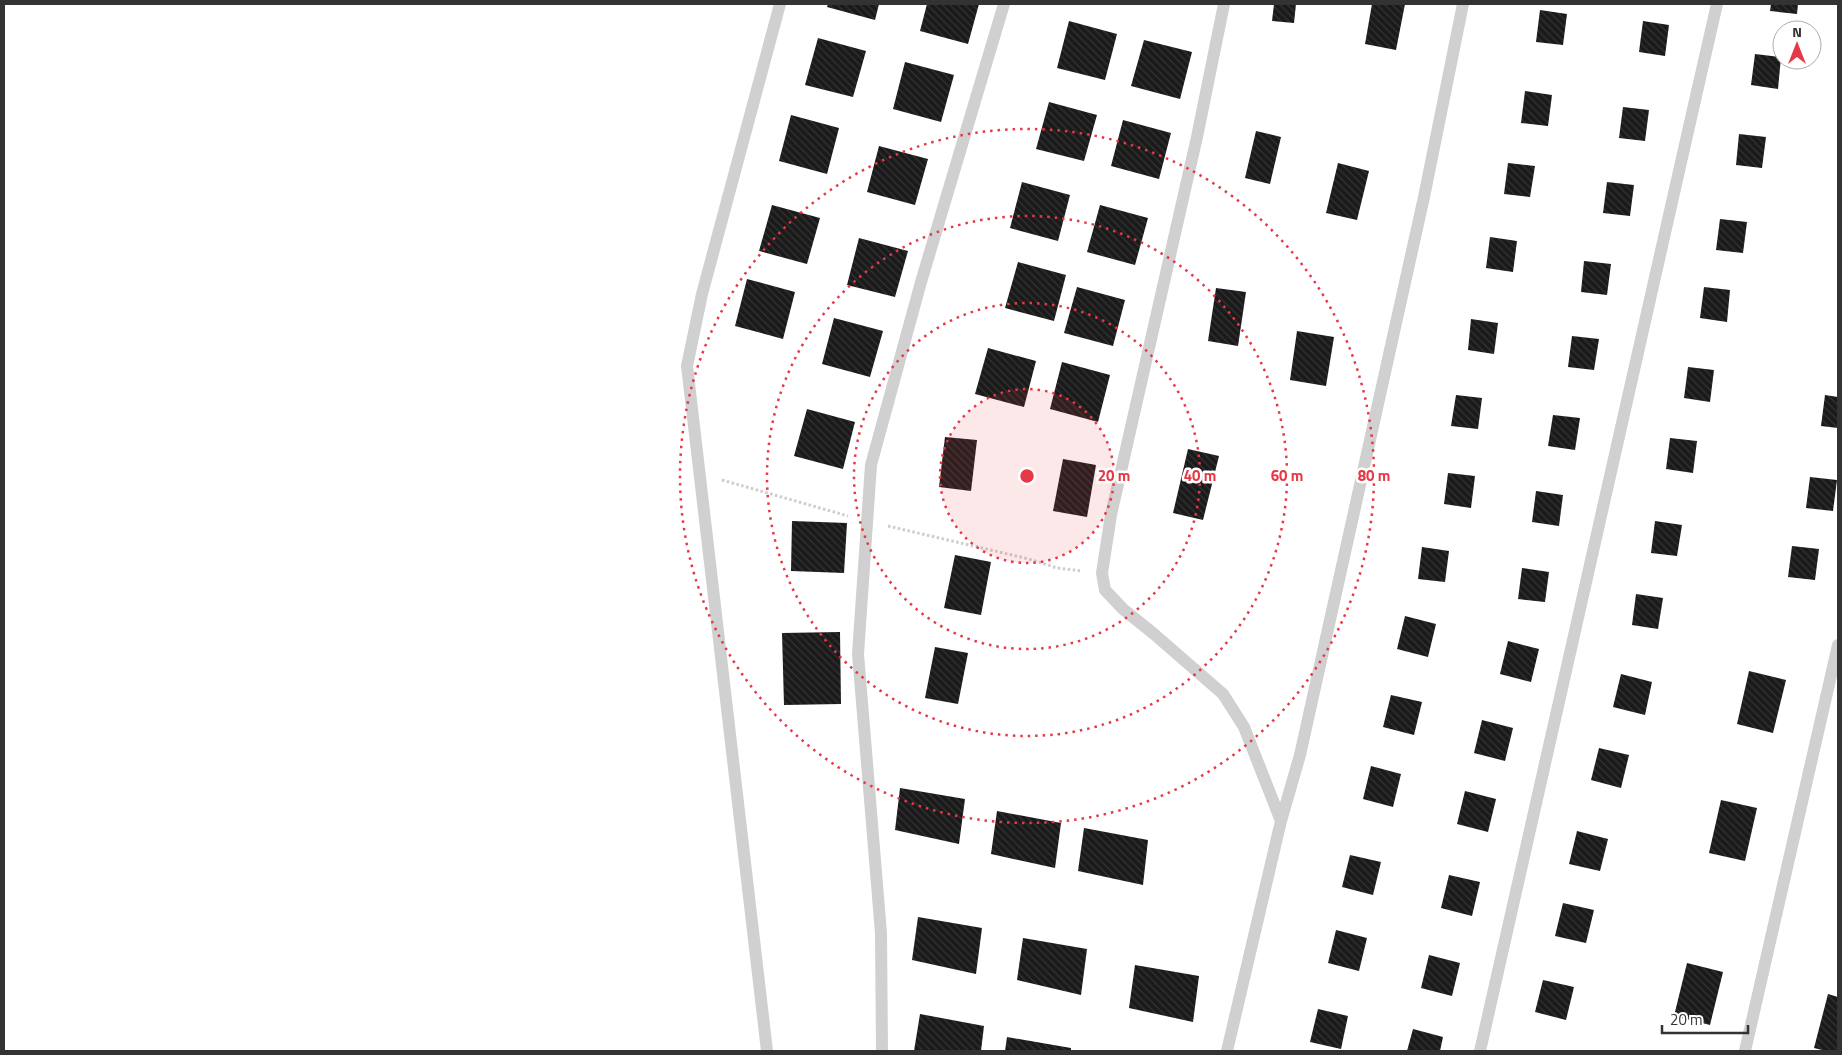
<svg xmlns="http://www.w3.org/2000/svg" width="1842" height="1055" font-family="'Titillium Web',sans-serif">
	<style>
		.building { fill: url(#building-back-hatch) }
		.lines { fill: none; stroke-linecap: round; stroke-linejoin: round }
		.path { stroke: #cdcdcd; stroke-width: 3; stroke-dasharray: 2.5 2.5; stroke-linecap: butt }
		.service { stroke: #d0d0d0; stroke-width: 12 }
		.ring { fill: none; stroke: #e63946; stroke-width: 2.5; stroke-dasharray: 2.5 5 }
		.centre { fill: #e63946; stroke: #fff; stroke-width: 2.5 }
		.ring-label { font-size: 15px; text-anchor: middle; font-weight: bold; fill: #e63946; stroke: #fff; stroke-width: 5; stroke-linejoin: round; paint-order: stroke }
	</style>
	<defs>
		<pattern id="building-back-hatch" width="6" height="6" patternUnits="userSpaceOnUse" patternTransform="scale(1.25)"><rect width="6" height="6" fill="#1a1a1a"/><path d="M-1 5l2 2M0 0l6 6M5-1l2 2" fill="none" stroke="#333"/></pattern>
	</defs>
	<rect width="100%" height="100%" fill="#fff"/>
	<path class="building" d="M828,4H879L875,20L827,7Z
		M927,4H979L968,44L920,31Z
		M1274,4H1296L1294,23L1272,21Z
		M1372,4H1405L1396,50L1365,44Z
		M1771,4H1798L1797,14L1770,11Z
		M1540,10L1567,14L1563,45L1536,42Z
		M1069,21L1117,34L1105,80L1057,68Z
		M1643,21L1669,25L1665,56L1639,52Z
		M818,38L866,51L853,97L805,85Z
		M1144,40L1192,52L1180,99L1131,86Z
		M1755,54L1781,57L1778,89L1751,85Z
		M905,62L954,75L941,122L893,109Z
		M1525,91L1552,95L1548,126L1521,123Z
		M1049,102L1097,115L1084,161L1036,149Z
		M1623,107L1649,110L1645,141L1619,138Z
		M791,115L839,128L827,174L779,161Z
		M1123,120L1171,133L1159,179L1111,166Z
		M1256,131L1281,137L1270,184L1245,178Z
		M1739,134L1766,137L1762,168L1736,165Z
		M879,146L928,159L915,205L867,192Z
		M1338,163L1369,171L1357,220L1326,213Z
		M1508,163L1535,166L1530,197L1504,194Z
		M1022,182L1070,195L1058,241L1010,228Z
		M1607,182L1634,185L1630,216L1603,213Z
		M772,205L820,218L807,264L759,251Z
		M1100,205L1148,218L1135,265L1087,252Z
		M1720,219L1747,222L1743,253L1716,250Z
		M1490,237L1517,241L1513,272L1486,268Z
		M859,238L908,251L895,297L847,285Z
		M1584,261L1611,264L1607,295L1581,292Z
		M1018,262L1066,275L1054,321L1005,308Z
		M747,279L795,292L783,339L735,326Z
		M1077,287L1125,300L1113,346L1064,333Z
		M1704,287L1730,290L1727,322L1700,318Z
		M1216,288L1246,292L1238,346L1208,341Z
		M834,318L883,331L870,377L822,364Z
		M1471,319L1498,323L1494,354L1468,350Z
		M1297,331L1334,337L1326,386L1290,380Z
		M1572,336L1599,339L1594,370L1568,367Z
		M988,348L1036,361L1024,407L975,394Z
		M1062,362L1110,375L1098,422L1050,409Z
		M1688,367L1714,370L1710,402L1684,398Z
		M1456,395L1482,398L1478,429L1451,426Z
		M1825,395L1838,397V428L1821,426Z
		M807,409L855,422L843,469L794,456Z
		M1553,415L1580,418L1575,450L1548,446Z
		M945,437L977,440L971,491L939,487Z
		M1670,438L1697,441L1693,473L1666,469Z
		M1188,449L1219,456L1203,520L1173,513Z
		M1063,459L1096,465L1087,517L1053,511Z
		M1448,473L1475,476L1471,508L1444,504Z
		M1810,477L1837,480L1833,511L1806,508Z
		M1536,491L1563,495L1559,526L1532,522Z
		M792,521L847,523L844,573L791,571Z
		M1655,521L1682,525L1677,556L1651,553Z
		M1792,546L1819,549L1815,580L1788,577Z
		M1422,547L1449,551L1445,582L1418,579Z
		M955,555L991,562L981,615L944,608Z
		M1522,568L1549,572L1545,602L1518,599Z
		M1636,594L1663,598L1658,629L1632,625Z
		M1405,616L1436,624L1428,657L1397,649Z
		M840,632L841,704L784,705L782,633Z
		M1508,641L1539,649L1531,682L1500,674Z
		M935,647L968,653L958,704L925,698Z
		M1749,671L1786,680L1773,733L1737,724Z
		M1621,674L1652,682L1645,715L1613,707Z
		M1391,695L1422,702L1414,735L1383,727Z
		M1482,720L1513,728L1505,761L1474,753Z
		M1599,748L1629,755L1621,788L1591,780Z
		M1371,766L1401,774L1393,807L1363,799Z
		M900,788L965,799L959,844L895,830Z
		M1465,791L1496,799L1488,832L1457,824Z
		M1721,800L1757,808L1745,861L1709,853Z
		M997,811L1061,823L1055,868L991,854Z
		M1084,828L1148,840L1143,885L1078,871Z
		M1577,831L1608,839L1600,871L1569,864Z
		M1350,855L1381,862L1373,895L1342,887Z
		M1449,875L1480,882L1472,916L1441,908Z
		M1563,903L1594,910L1586,943L1555,936Z
		M918,917L982,928L976,974L912,960Z
		M1336,930L1367,938L1359,971L1328,963Z
		M1023,938L1087,949L1081,995L1017,980Z
		M1429,955L1460,963L1452,996L1421,988Z
		M1687,963L1723,972L1710,1025L1674,1016Z
		M1135,965L1199,976L1193,1022L1129,1008Z
		M1543,980L1574,987L1566,1020L1535,1012Z
		M1828,994L1838,997V1051H1826L1814,1048Z
		M1318,1009L1348,1016L1341,1049L1310,1042Z
		M920,1014L984,1026L981,1051H914Z
		M1413,1029L1443,1037L1440,1051H1407Z
		M1007,1037L1071,1048V1051H1005Z"/>
	<g class="lines">
		<path class="path" d="M722,480L848,516
			M888,526L1029,559L1057,568L1082,571"/>
		<path class="service" d="M1224,4L1197,137L1111,515L1102,573L1105,590L1123,609L1154,634L1223,694L1244,727L1281,821
			M767,1051L687,366L702,294L780,4
			M882,1051L881,933L858,654L871,465L921,282L1004,4
			M1227,1051L1281,821L1300,755L1424,197L1463,4
			M1480,1051C1561,703 1637,353 1717,4
			M1745,1051L1838,645"/>
	</g>
	<circle cx="1027" cy="476" r="87" fill="#e63946" fill-opacity=".12"/>
	<g class="ring">
		<circle cx="1027" cy="476" r="87"/>
		<circle cx="1027" cy="476" r="173"/>
		<circle cx="1027" cy="476" r="260"/>
		<circle cx="1027" cy="476" r="347"/>
	</g>
	<circle cx="1027" cy="476" r="8" class="centre"/>
	<g class="ring-label">
		<text x="1114" y="481">20 m</text>
		<text x="1200" y="481">40 m</text>
		<text x="1287" y="481">60 m</text>
		<text x="1374" y="481">80 m</text>
	</g>
	<rect width="1842" height="1055" fill="none" stroke="#333333" stroke-width="10"/>
	<g transform="translate(1797 45)"><circle r="24" fill="#ffffff" stroke="#adadad"/>
	<path d="M0-4L9 19L0 12L-9 19Z" fill="#e63946"/>
	<text y="-8" font-size="14" font-weight="bold" text-anchor="middle" fill="#333333">N</text>
	</g>
	<path d="M1662 1025v8h86v-8" fill="none" stroke="#333333" stroke-width="2.5"/>
	<text x="1670" y="1025" font-size="15" fill="#333333" stroke="#ffffff" stroke-width="4" paint-order="stroke">20 m</text>
</svg>
